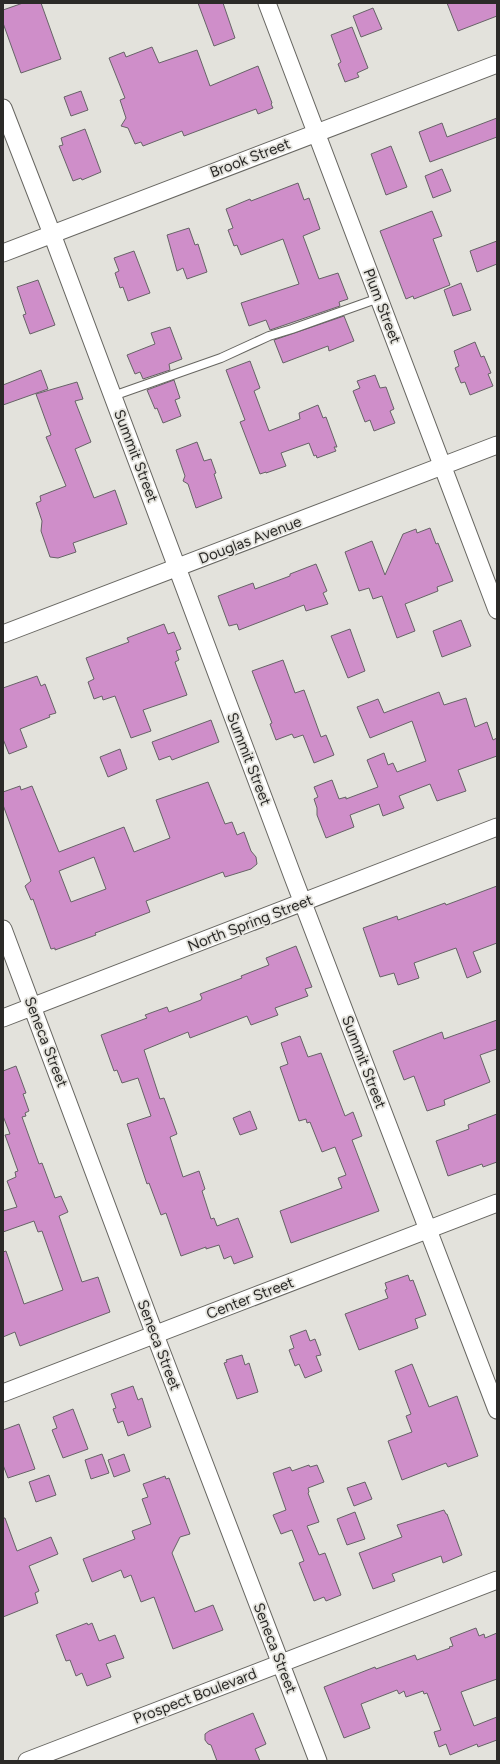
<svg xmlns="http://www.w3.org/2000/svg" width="500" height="1764" font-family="Figtree,sans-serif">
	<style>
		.building { fill: #cf8ec9; stroke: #676367; fill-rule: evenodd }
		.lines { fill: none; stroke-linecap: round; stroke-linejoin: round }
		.lane-casing { stroke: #676661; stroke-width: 10 }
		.street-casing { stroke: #676661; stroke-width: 19 }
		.lane { stroke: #fff; stroke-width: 8 }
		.street { stroke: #fff; stroke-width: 17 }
		.labels { text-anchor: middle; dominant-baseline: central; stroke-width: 3.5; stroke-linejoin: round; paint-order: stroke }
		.street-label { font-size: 15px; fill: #2b2a28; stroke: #e3e2dc }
	</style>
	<rect width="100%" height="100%" fill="#e3e2dc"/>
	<path class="building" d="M23,3H41L61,59L21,73L3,23V10Z
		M198,3H223L235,38L214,46Z
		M447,3H497V16L458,31Z
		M373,8L382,29L361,37L353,16Z
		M352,27L368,68L357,73L359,77L345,82L338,64L341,62L331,35Z
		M152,47L159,63L197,50L210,86L258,66L272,103L271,104L273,108L258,114L256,109L184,136L182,131L143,146L141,142L135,144L128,128L121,126L126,118L120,100L125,98L109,58L124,52L126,57Z
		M81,91L88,110L71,116L64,97Z
		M497,118V137L430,162L419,132L442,123L447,137Z
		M85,129L101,172L82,180L81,178L73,181L59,146L63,145L61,138Z
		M391,146L407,187L386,195L371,154Z
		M442,169L451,191L433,198L425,176Z
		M298,183L304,200L309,198L320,229L303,236L319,279L338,273L348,299L339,302L340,306L270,330L266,320L249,326L241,303L299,284L283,239L241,255L237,245L234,246L228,230L233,228L226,209L250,199L251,201Z
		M432,211L442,236L433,239L450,285L414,299L413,296L406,299L380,231Z
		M189,228L195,245L198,244L207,272L187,279L183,268L177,271L167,235Z
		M497,241V264L477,272L470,251Z
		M134,251L150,293L128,301L123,287L120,288L115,273L119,271L114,258Z
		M38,280L55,325L30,334L23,315L26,314L17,287Z
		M461,283L471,310L453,316L444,290Z
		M344,316L354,341L329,351L328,346L283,363L274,340Z
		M170,327L182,359L169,364L170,370L143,379L140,372L135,374L127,355L155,344L151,333Z
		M475,342L481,357L484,356L491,373L488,374L493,386L470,395L465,382L461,383L455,368L459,366L454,351Z
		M250,361L260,388L254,391L269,431L300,419L299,413L318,405L323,418L326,417L337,447H334L336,451L317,458L316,455L314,456L309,443L281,453L286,466L266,473V472L260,474L240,422L245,420L226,370Z
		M41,370L48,389L3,405V385Z
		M375,375L380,388L386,387L394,409L390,411L395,423L374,431L370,420L365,422L353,391L360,388L357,381Z
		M174,380L180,398L175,400L181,416L163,423L157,408L155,409L147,390Z
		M77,382L83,399L75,401L91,442L75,449L94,498L115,490L127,524L73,543L76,552L58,558L50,557L41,531L42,521L36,503L41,501L40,496L66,486L46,437L51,435L36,394Z
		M197,442L204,461L211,459L216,473L214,474L222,498L196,508L188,484L183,481L185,476L176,450Z
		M430,528L436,544L438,543L453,581L437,587L438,591L405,604L415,631L397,638L382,596L373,599L369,588L359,591L345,552L372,541L385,575L403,534L416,529L417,533Z
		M316,564L327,591L323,593L328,604L306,611L304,605L239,630L237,624L229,626L218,596L253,583L255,589L290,576V574Z
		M461,620L471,646L442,657L433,631Z
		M164,624L168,634L174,632L181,649L176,651L179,660L175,662L187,695L143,710L151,731L131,738L115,696L103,700L102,696L94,699L88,682L94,679L86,658L129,642L127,638Z
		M350,629L365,671L348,678L331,636Z
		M283,660L295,693L304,690L321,737L326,735L334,755L314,763L303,735L294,738L292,734L276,740L270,724L272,723L252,671Z
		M37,676L41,686L45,684L56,713L49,715L50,717L20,729L27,747L9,754L3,739V688Z
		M439,692L444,705L466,698L475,727L487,722L493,740L497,738V756L458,770L466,791L437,801L430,784L399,796L404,808L383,816L379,804L350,815L354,827L326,838L317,815V808L314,799L318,797L314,787L332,780L339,799L346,797V799L378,787L367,760L384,753L388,765L393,763L397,772L426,761L412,721L370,738L357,707L378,699L384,713Z
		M211,720L219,742L172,760L170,756L159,760L152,742Z
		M120,749L127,769L108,777L100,757Z
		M208,782L225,824L232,822L237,835L244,832L251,851L256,857L257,864L251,869L225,877L223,872L146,901L150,912L98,932L95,933L96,935L55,950V948L51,949L33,899L31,900L25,886L31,881L3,805V792L20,786L21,790L32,786L59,852L124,827L134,852L170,838L156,800ZM94,857L106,889L71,902L59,871Z
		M497,886V943L473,952L481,972L467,978L456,948L414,963L419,978L398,985L394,973L380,977L363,928L397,916L398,920L445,903L446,905Z
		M296,946L312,987L305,989L308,996L275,1008L278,1015L251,1025L247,1016L190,1038L188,1032L144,1050L160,1099L164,1098L177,1134L170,1137L183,1177L199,1171L205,1189L202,1191L211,1219L214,1218L217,1226L238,1218L253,1257L234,1264L231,1256L224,1259L219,1245L206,1249V1247L181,1256L166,1213L161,1215L149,1183L147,1184L127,1124L151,1116L138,1078L122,1083L117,1070L114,1071L101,1035L147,1018L145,1015L167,1007L169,1012L201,1000L202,998L200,994L242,978L241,976L269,965L266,958Z
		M497,1020V1049L480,1055L490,1082L444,1100L445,1105L427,1111L414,1076L404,1080L393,1051L442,1032L444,1039Z
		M300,1036L308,1057L321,1053L345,1116L353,1112L362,1136L352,1140L379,1211L291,1243L280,1211L342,1188L338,1178L346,1175L335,1147L322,1152L310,1122L307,1123L306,1119L299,1121L280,1067L288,1064L281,1043Z
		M16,1066L26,1093L23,1094L29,1111L25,1113L26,1116L22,1117L39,1164L42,1163L55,1198L61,1196L68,1212L59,1216L82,1282L98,1277L110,1312L20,1346L15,1332L3,1337V1252L6,1251L24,1304L63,1290L42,1231L38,1232L34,1221L3,1232V1211L17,1207L7,1181L16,1177L15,1172L18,1171L5,1135L10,1134L3,1116V1071Z
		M250,1111L257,1129L240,1135L233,1118Z
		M497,1114V1162L483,1167L482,1164L448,1176L436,1141L469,1129L468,1125Z
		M408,1275L410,1281L413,1280L426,1315L415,1319L418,1328L359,1350L345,1314L388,1298L385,1290L387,1289L385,1283Z
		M306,1330L310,1341L315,1339L321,1355L316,1356L322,1371L305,1378L299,1364L295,1366L289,1350L294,1348L290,1336Z
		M242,1355L245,1365L249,1363L258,1392L237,1399L224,1363L227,1362L226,1360Z
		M412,1364L429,1407L457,1396L478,1456L448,1467L446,1463L402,1480L388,1441L412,1432L406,1416L411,1414L395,1371Z
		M133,1386L138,1400L142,1398L151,1427L128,1436L123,1421L118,1423L113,1409L116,1408L111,1394Z
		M73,1409L88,1449L63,1458L52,1430L57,1428L53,1417Z
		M19,1424L35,1469L8,1478L3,1465V1430Z
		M102,1454L109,1473L91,1479L85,1460Z
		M124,1454L130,1471L114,1477L108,1460Z
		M309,1465L310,1467L317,1465L324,1482L308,1488L309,1492L308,1493L319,1522L307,1526L319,1555L325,1553L341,1595L326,1601L324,1597L314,1601L299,1563L304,1561L292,1530L281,1534L273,1515L286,1510L273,1473L290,1467L292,1471Z
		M49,1475L56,1495L36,1502L29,1482Z
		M165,1476L166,1479L169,1478L190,1534L180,1537L172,1553L195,1612L213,1605L223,1630L173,1649L154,1597L141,1602L131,1575L124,1578L121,1570L92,1582L83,1559L135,1539L132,1531L151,1524L142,1499L148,1497L143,1484Z
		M365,1482L372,1499L354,1506L347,1488Z
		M444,1510L446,1514H447L462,1555L443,1563L441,1556L392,1574L395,1581L373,1589L359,1553L402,1537L397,1525Z
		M355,1512L365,1539L347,1545L337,1519Z
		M3,1518H5L17,1551L51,1537L58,1554L29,1566L39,1591L35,1593L38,1603L3,1617Z
		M87,1623L88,1625L92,1623L99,1641L115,1635L124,1658L106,1664L111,1677L87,1686L82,1673L76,1676L70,1660L66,1661L56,1635Z
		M476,1628L479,1636L484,1634L485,1638L497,1633V1679L461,1692L474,1726L497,1717V1740L478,1747L477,1744L450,1755L446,1744L439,1747L434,1732L441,1730L427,1693L424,1694L423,1691L406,1697L404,1691L399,1694L397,1690L361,1704L370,1728L344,1738L324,1687L375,1667L376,1669L415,1655L417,1660L450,1648L449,1647L453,1646L450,1638Z
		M253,1713L266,1744L255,1749L260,1761H217L211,1745L208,1744L205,1740V1734L209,1731Z"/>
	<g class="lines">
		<g class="lane-casing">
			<path id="lane" d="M113,396L221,358L269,336L292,329L379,298"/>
		</g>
		<g class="street-casing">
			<path id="street" d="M267,3L497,610
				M3,108L52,234L293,877L497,1410
				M3,253L497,64
				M3,634L497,445
				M3,929L155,1335L318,1761
				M3,1018L497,827
				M3,1393L497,1203
				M27,1761L497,1580"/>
		</g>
		<use href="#lane" class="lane"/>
		<use href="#street" class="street"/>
	</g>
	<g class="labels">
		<g class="street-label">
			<text transform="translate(250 158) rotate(-21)">Brook Street</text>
			<text transform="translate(382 306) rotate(69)">Plum Street</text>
			<text transform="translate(136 456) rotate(69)">Summit Street</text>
			<text transform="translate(250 540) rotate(-21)">Douglas Avenue</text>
			<text transform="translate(249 759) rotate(69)">Summit Street</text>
			<text transform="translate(250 923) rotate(-21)">North Spring Street</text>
			<text transform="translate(46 1042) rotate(69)">Seneca Street</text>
			<text transform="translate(364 1062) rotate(69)">Summit Street</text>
			<text transform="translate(250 1298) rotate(-21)">Center Street</text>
			<text transform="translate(159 1345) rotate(69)">Seneca Street</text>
			<text transform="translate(275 1648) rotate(69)">Seneca Street</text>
			<text transform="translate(195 1696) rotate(-21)">Prospect Boulevard</text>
		</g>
	</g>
	<rect width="500" height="1764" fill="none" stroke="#2b2a28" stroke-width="8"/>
</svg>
